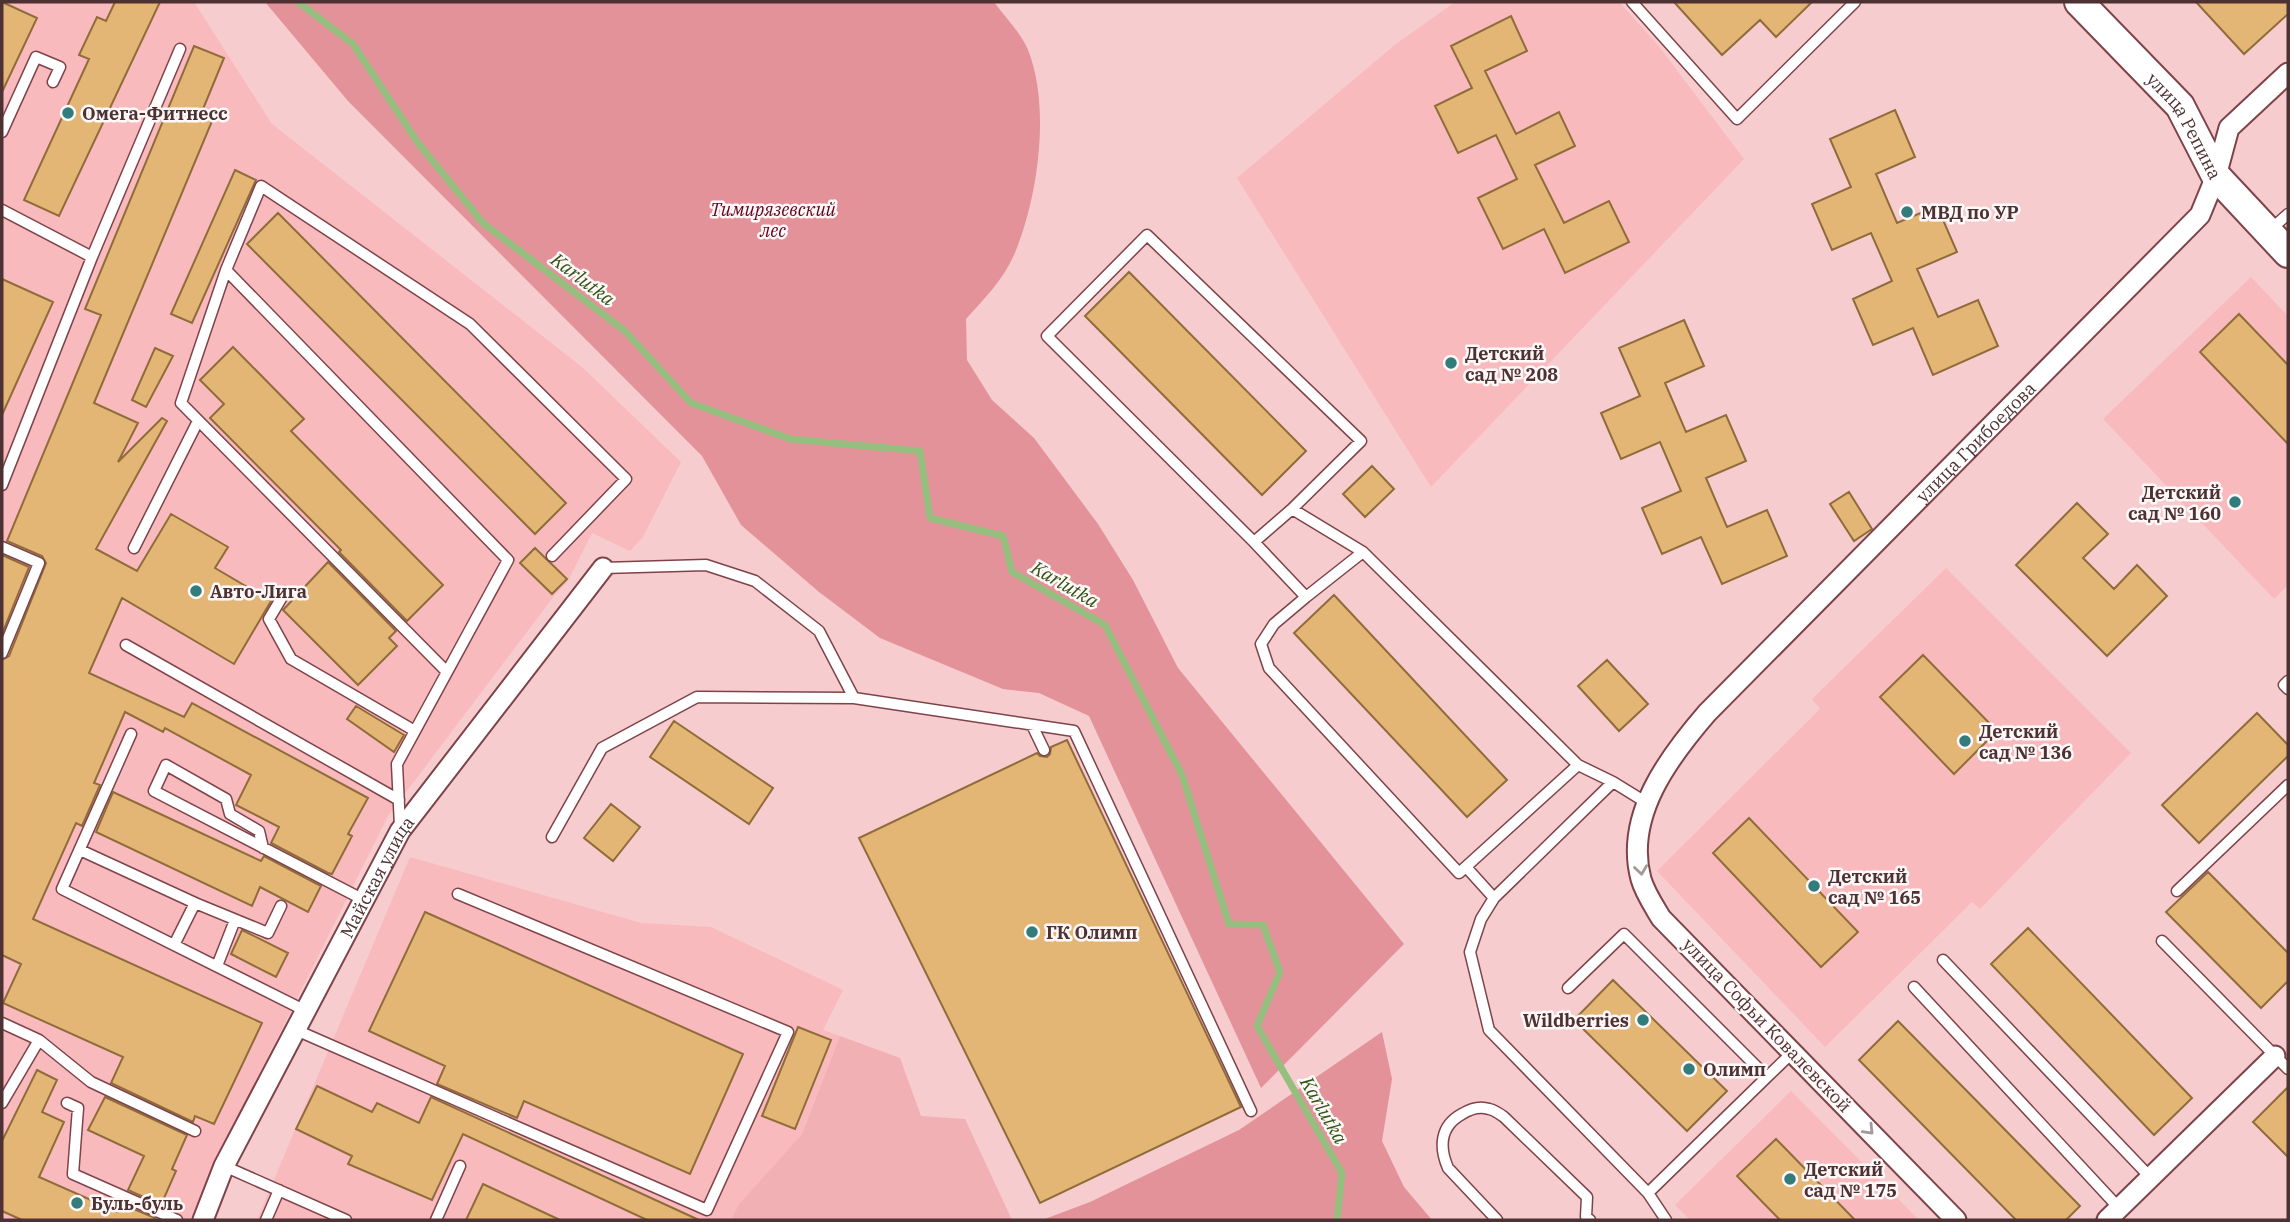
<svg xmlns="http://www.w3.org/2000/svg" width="2290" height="1222" font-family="'IBM Plex Serif',serif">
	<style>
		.built { fill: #f9babd }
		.green { fill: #f1b0b3 }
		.forest { fill: #e29298 }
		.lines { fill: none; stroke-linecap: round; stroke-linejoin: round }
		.stream { stroke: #95be7f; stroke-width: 7 }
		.building { fill: #e3b676; stroke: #8f6c3a; stroke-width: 2 }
		.lane-casing { stroke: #7e4348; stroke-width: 13 }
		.street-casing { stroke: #7e4348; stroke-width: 23 }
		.secondary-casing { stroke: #7e4348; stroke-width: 32 }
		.lane { stroke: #fff; stroke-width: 10 }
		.street { stroke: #fff; stroke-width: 19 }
		.secondary { stroke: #fff; stroke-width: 28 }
		.oneway { stroke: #a69899 }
		.poi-dot { fill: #327c7c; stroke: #fff8f8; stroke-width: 2.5 }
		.labels { text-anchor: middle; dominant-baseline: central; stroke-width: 5; stroke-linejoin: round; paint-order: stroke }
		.poi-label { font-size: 18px; font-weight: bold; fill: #4d3133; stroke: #fff8f8; text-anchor: start }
		.street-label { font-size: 18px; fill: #4d3133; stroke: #fff8f8 }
		.park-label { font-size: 18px; font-style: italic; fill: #64021d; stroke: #fff8f8 }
		.water-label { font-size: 19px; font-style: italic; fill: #2f5515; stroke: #fff8f8 }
	</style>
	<rect width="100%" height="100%" fill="#f7ccce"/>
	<path class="built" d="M2,2H194L272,124L582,367L681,462L643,537L630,551L592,533L568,581L554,596L388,816L215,1163L192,1220H2Z
		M1455,2H1619L1657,44L1744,159L1431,487L1237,178L1396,44Z
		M2251,277L2288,316V585L2274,599L2103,419Z
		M1946,568L2131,753L1980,909L1972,902L1825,1047L1657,871L1820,709L1812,699Z
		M410,857L641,923L711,927L843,990L823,1030L840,1036L802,1134L739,1204L731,1220H257Z
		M1791,1091L1919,1220H1690L1675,1205Z"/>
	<path class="green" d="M840,1036L900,1058L921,1116L965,1119L1012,1220H731L739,1204L802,1134Z"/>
	<path class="forest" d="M265,2H994C1005,17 1021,33 1028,50C1051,107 1038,199 1014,255C1003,280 984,299 966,319L967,360L992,400L1034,438L1098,524L1133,580L1178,668L1404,944L1261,1088L1089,716L1039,693L1003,689L880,638L819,592L741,525L702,456L348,101Z
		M1382,1032L1392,1079L1382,1141L1404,1187L1432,1220H1042L1090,1202L1239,1130Z"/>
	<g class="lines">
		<path class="stream" d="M298,2L353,44L418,143L483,223L625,331L691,403L790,439L920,451L930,518L1003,536L1012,572L1105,625L1182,775L1229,924L1263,925L1280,972L1257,1026L1342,1173L1337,1220"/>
	</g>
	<path class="building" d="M2,2L37,18L2,92Z
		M115,2H160L59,216L24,200L89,59L79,55L97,17L106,21Z
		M1674,2H1812L1776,37L1760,20L1722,55Z
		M2196,2H2288V14L2244,54Z
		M1511,16L1527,51L1485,71L1516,134L1559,112L1575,146L1535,165L1564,223L1609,201L1629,242L1565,273L1544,229L1503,249L1478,198L1517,179L1496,135L1458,153L1435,106L1472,88L1451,46Z
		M194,46L224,58L203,109L215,114L94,403L138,423L118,462L162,418L167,421L96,549L137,571L171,514L228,547L215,568L271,601L234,664L122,598L89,673L184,717L192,703L368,798L348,834L352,836L332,874L328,873L271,843L279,827L236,805L251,775L165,728L163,732L125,712L94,783L100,785L82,826L76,823L33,919L262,1023L214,1124L195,1116L193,1122L111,1083L123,1057L3,1003L21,964L2,955V660L9,656L46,563L42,556L7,541L101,315L85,309Z
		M1895,110L1915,157L1876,174L1897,223L1937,206L1957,252L1917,269L1938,317L1978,300L1998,346L1933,375L1913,328L1873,345L1853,299L1892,281L1871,233L1832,250L1812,204L1851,187L1830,139Z
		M235,170L256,180L192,323L171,314Z
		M278,213L566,503L535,534L247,244Z
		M1129,272L1306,451L1262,495L1085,316Z
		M2,279L53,302L2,415Z
		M2239,314L2288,365V444L2200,352Z
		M1684,320L1704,366L1665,383L1686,432L1726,415L1746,461L1706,478L1727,527L1767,510L1787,556L1722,584L1701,537L1662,554L1642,508L1681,491L1660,442L1621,459L1601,413L1640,396L1619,348Z
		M233,347L304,419L291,431L443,585L407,621L339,552L341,550L210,418L224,404L200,380Z
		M155,348L173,356L146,407L132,400Z
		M1372,466L1394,489L1365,517L1343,494Z
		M1849,492L1872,529L1854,541L1830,504Z
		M2077,503L2108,534L2083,558L2114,589L2137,565L2167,596L2107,656L2016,565Z
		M535,548L567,579L552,594L520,563Z
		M2,555L29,567L2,634Z
		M328,562L396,631L389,638L397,646L358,685L283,610Z
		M1334,595L1507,780L1467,817L1294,633Z
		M1923,655L1997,731L1954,774L1880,697Z
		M1607,660L1648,704L1619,731L1578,686Z
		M356,706L404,735L394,752L347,719Z
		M2257,713L2288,745V756L2199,843L2162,805Z
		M674,721L773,788L749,824L650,757Z
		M1067,740L1241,1107L1040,1203L859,838L1037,753L1040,756L1047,757L1050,754L1051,747Z
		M113,792L261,861L264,856L321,886L308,912L260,887L252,906L96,832Z
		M611,804L640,827L613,861L584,838Z
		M1749,818L1858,932L1821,967L1713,853Z
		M2208,872L2288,953V981L2261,1008L2166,912Z
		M425,912L743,1054L690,1174L524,1101L517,1118L437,1084L445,1066L369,1031Z
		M2028,928L2192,1098L2154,1135L1991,964Z
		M242,930L288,953L276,977L231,954Z
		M1613,980L1727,1091L1687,1131L1574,1020Z
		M1898,1021L2080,1206L2066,1220H2016L1859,1060Z
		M798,1027L831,1040L795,1129L762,1116Z
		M37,1070L57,1080L42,1112L64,1122L39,1177L118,1212L122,1204L155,1218L154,1220H22L2,1211V1141Z
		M317,1086L372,1112L377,1103L419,1123L431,1097L699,1220H647L463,1134L432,1200L348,1164L352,1156L296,1129Z
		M2288,1087V1157L2253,1122Z
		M105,1097L187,1135L172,1169L176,1171L161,1205L128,1190L144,1156L88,1130Z
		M1776,1139L1855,1220H1780L1737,1176Z
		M483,1184L560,1220H466Z"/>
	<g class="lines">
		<g class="lane-casing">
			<path id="lane" d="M1632,2L1737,119L1855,2
				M2,132L36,57L60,67L53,82
				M2,210L92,257L2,485
				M2269,231L2288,214
				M92,257L180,49
				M226,270L508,560L397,764L400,827
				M1292,509L1254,542L1047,336L1147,235L1361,441L1292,509L1363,552L1578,765L1613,782L1647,803
				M1254,542L1306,597L1274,624L1261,644L1269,668L1459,873L1578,765
				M2,547L39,563L2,653
				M134,548L198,421
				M603,568L706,565L755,581L819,631L854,698L1074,731L1251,1111
				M285,592L269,619L291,659L415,731
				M1306,597L1363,552
				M126,645L399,800
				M446,671L181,403L226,270L261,186L470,324L626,479L552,556
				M2288,681L2284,685L2288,689
				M1032,725L1044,750
				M131,734L62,889L306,1011
				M1613,782L1494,898L1481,919L1470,952L1489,1030L1648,1193L1666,1220
				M552,837L602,748L697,697L854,698
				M263,848L259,831L230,814L226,799L166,765L154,791L364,900
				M80,850L195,903L174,945
				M1466,867L1494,898
				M2177,891L2288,785
				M195,903L268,933L281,906
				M2162,941L2288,1069
				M1943,960L2151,1178
				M217,966L235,920
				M1914,987L2119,1208
				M1568,988L1624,934L1767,1077L1793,1052
				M2,1023L39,1040
				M296,1030L707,1210L788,1032L458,894
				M2,1103L39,1040L91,1082L195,1131
				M67,1103L78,1108L73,1174L177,1220
				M224,1166L346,1220
				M1648,1193L1767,1077
				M266,1220L279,1190
				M436,1220L460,1166
				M1497,1220L1448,1168C1439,1147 1440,1126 1462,1114C1470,1109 1480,1106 1489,1109C1494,1110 1500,1114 1504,1117L1587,1197L1586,1217L1590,1220"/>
		</g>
		<g class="street-casing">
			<g id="street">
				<path id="s1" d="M203,1220L224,1166L400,831L603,568"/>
				<path id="s2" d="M1956,1220L1661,918C1654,906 1645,893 1641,879C1624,816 1669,757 1707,713L2200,215L2216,176L2229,128L2288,73"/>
				<path d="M2107,1220L2275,1056"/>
			</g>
		</g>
		<g class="secondary-casing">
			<g id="secondary">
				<path id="s3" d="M2079,2L2180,106L2216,176L2288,253"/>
			</g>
		</g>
		<use href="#lane" class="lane"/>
		<use href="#street" class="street"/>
		<use href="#secondary" class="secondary"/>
	</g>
	<defs><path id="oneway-chevron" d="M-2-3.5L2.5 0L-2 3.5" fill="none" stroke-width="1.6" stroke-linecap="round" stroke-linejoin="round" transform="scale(1.75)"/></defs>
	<g class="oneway">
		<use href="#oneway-chevron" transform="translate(1641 870) rotate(82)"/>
		<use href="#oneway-chevron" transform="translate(1869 1130) rotate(46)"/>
	</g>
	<g class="poi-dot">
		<circle cx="68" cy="113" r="7"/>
		<circle cx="1907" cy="212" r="7"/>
		<circle cx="1451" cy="363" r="7"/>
		<circle cx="2235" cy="502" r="7"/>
		<circle cx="196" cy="591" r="7"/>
		<circle cx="1965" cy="741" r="7"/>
		<circle cx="1814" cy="886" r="7"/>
		<circle cx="1032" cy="932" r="7"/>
		<circle cx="1643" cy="1020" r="7"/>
		<circle cx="1689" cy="1069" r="7"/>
		<circle cx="1790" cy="1179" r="7"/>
		<circle cx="77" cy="1203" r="7"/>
	</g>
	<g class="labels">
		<g class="poi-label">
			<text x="82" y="113">Омега-Фитнесс</text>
			<text x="1921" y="212">МВД по УР</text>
			<text x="1465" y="353">Детский<tspan x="1465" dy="21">сад № 208</tspan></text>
			<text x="2221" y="492" text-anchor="end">Детский<tspan x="2221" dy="21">сад № 160</tspan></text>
			<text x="210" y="591">Авто-Лига</text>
			<text x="1979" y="731">Детский<tspan x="1979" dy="21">сад № 136</tspan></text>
			<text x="1828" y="876">Детский<tspan x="1828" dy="21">сад № 165</tspan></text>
			<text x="1046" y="932">ГК Олимп</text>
			<text x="1629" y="1020" text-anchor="end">Wildberries</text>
			<text x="1703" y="1069">Олимп</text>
			<text x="1804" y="1169">Детский<tspan x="1804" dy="21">сад № 175</tspan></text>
			<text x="91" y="1203">Буль-буль</text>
		</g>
		<g class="street-label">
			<text stroke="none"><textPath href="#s3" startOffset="164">улица Репина</textPath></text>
			<text stroke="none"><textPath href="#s2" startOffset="1034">улица Грибоедова</textPath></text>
			<text stroke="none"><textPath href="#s1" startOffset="385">Майская улица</textPath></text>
			<text transform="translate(1767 1025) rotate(46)">улица Софьи Ковалевской</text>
		</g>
		<g class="park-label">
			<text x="773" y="209">Тимирязевский<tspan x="773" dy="21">лес</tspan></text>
		</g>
		<g class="water-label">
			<text transform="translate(583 279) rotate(37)">Karlutka</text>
			<text transform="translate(1065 584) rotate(30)">Karlutka</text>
			<text transform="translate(1324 1110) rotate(60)">Karlutka</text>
		</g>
	</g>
	<rect width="2290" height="1222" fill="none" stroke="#4d3133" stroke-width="7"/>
</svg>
